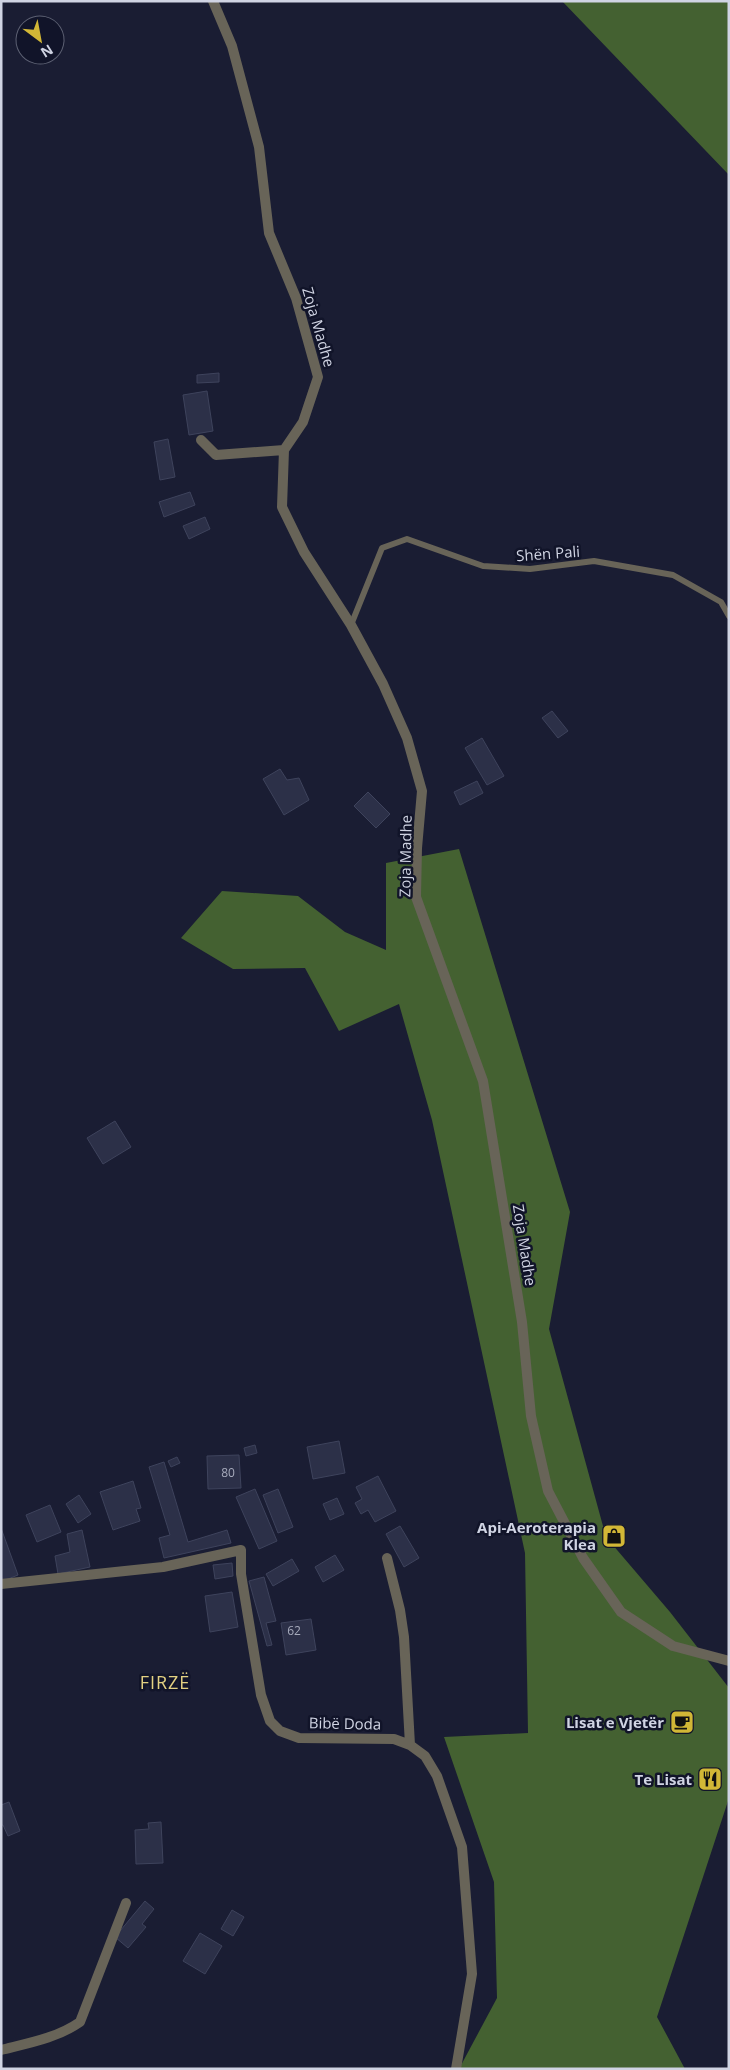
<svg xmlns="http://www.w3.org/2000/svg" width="730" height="2070" font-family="'Open Sans',sans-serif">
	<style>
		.forest { fill: #446131 }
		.building { fill: #2c3048; stroke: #3e435c }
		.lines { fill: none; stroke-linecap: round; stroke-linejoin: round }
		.service { stroke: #686458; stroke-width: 6 }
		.minor { stroke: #686458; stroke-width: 10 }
		.labels { text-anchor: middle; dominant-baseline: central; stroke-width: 5; stroke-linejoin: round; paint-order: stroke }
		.number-label { font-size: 12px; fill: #a7abbc }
		.street-label { font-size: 15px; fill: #d0d4e3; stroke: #111429 }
		.poi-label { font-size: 15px; font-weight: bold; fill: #d0d4e3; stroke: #111429; text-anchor: end }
		.quarter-label { font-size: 18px; letter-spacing: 1px; fill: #e2d082; stroke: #111429 }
	</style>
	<rect width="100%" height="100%" fill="#1a1d33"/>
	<path class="forest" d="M562,1H729V175Z
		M459,849L570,1212L549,1329L606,1537L670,1612L729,1688V1798L657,2017L685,2069H459L497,1998L494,1882L444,1737L528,1733L525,1553L432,1120L399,1004L339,1031L305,968L233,969L181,938L222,891L298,896L345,932L386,950V863Z"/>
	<path class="building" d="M219,373V382L197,383V375Z
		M207,391L213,431L189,435L183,395Z
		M168,439L175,477L160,480L154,442Z
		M190,492L195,505L164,517L159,502Z
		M205,517L210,529L189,539L183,526Z
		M552,711L568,731L558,738L542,718Z
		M482,738L504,776L487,785L465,748Z
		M280,769L287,780L299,778L309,800L284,815L263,779Z
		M477,781L483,793L460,805L454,792Z
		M368,792L390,814L376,828L354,806Z
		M115,1121L131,1147L103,1164L87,1138Z
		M339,1441L345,1473L313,1479L307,1447Z
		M255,1445L257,1453L246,1456L244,1448Z
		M239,1455L241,1488L208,1489L207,1456Z
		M177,1457L180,1463L171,1467L168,1461Z
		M164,1462L188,1542L227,1530L231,1543L164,1558L159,1538L170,1535L149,1467Z
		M378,1476L396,1511L375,1522L368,1510L361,1514L355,1503L362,1499L356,1487Z
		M133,1481L141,1508L136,1509L140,1521L113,1530L100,1492Z
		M255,1489L277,1541L259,1549L236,1497Z
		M278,1489L293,1527L278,1533L263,1495Z
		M79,1495L91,1514L78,1523L66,1504Z
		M337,1498L344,1514L330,1520L323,1504Z
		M50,1505L61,1532L37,1542L26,1515Z
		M400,1526L419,1558L404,1567L386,1534Z
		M1,1528L18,1575L3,1581L1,1575Z
		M82,1530L90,1567L58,1574L55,1556L70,1552L67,1534Z
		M335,1555L344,1570L323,1582L315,1567Z
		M292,1559L299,1571L273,1586L266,1574Z
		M232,1563L233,1576L215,1579L213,1565Z
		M264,1577L276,1621L266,1623L272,1645L267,1646L249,1581Z
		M232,1592L238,1627L210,1632L205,1596Z
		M311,1619L316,1650L286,1655L281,1623Z
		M9,1802L20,1831L8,1836L3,1825H1V1805Z
		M161,1822L163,1863L136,1864L135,1830L149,1829L148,1823Z
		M145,1901L154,1909L142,1924L146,1927L128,1948L115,1937Z
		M232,1910L244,1917L233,1936L221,1929Z
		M200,1933L222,1946L205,1974L183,1961Z"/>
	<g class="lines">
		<path class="service" d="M351,625L382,548L407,539L483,566L530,569L594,561L673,575L721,602L729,616"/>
		<path class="minor" d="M213,1L232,46L259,147L269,233L296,298L318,377L303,422L284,450L282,507L304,552L351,625L383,684L407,738L422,791L417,848L416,897L483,1081L522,1322L531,1416L548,1491L583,1558L621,1612L673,1646L729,1661
			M201,440L216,455L284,450
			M387,1558L400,1610L404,1637L410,1745
			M1,1584L163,1567L241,1550V1574L261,1695L270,1721L280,1731L299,1738L394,1739L410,1745L425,1756L437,1776L462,1847L472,1974L456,2069
			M1,2050C29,2043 57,2038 80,2022L126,1903"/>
	</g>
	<defs>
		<g id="shop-square" transform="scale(1.25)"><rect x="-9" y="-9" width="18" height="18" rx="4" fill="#d2b736" stroke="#111429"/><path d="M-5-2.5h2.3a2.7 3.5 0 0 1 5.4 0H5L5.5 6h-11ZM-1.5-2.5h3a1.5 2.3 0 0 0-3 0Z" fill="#111"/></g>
		<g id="cafe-square" transform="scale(1.25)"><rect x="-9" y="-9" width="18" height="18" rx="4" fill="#d2b736" stroke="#111429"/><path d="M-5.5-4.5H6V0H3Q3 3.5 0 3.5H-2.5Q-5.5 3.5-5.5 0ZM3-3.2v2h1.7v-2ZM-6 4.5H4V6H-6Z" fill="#111"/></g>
		<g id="restaurant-square" transform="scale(1.25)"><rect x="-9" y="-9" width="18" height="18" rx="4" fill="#d2b736" stroke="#111429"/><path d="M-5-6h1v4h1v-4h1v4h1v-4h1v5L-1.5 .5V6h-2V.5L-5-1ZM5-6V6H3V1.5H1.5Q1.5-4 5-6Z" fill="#111"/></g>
	</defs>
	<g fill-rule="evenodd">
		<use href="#shop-square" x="614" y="1536"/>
		<use href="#cafe-square" x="682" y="1722"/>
		<use href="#restaurant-square" x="710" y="1779"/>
	</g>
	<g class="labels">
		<g class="number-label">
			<text x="228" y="1472">80</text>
			<text x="294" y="1630">62</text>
		</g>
		<g class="street-label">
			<text transform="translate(319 327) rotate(74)">Zoja Madhe</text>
			<text transform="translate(548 553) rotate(-4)">Shën Pali</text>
			<text transform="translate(405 856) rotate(-89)">Zoja Madhe</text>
			<text transform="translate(525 1245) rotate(81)">Zoja Madhe</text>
			<text transform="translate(345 1723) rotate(1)">Bibë Doda</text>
		</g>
		<g class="poi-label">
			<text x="596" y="1527">Api-Aeroterapia<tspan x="596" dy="17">Klea</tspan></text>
			<text x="664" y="1722">Lisat e Vjetër</text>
			<text x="692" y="1779">Te Lisat</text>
		</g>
		<g class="quarter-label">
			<text x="165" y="1682">FIRZË</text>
		</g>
	</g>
	<rect width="730" height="2070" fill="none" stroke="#d0d4e3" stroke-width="5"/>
	<g transform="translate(40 40) rotate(148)"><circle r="24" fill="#111429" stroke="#5d6173"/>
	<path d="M0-4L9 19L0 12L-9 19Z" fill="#d2b736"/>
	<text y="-8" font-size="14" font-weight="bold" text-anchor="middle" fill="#d0d4e3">N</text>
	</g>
</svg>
